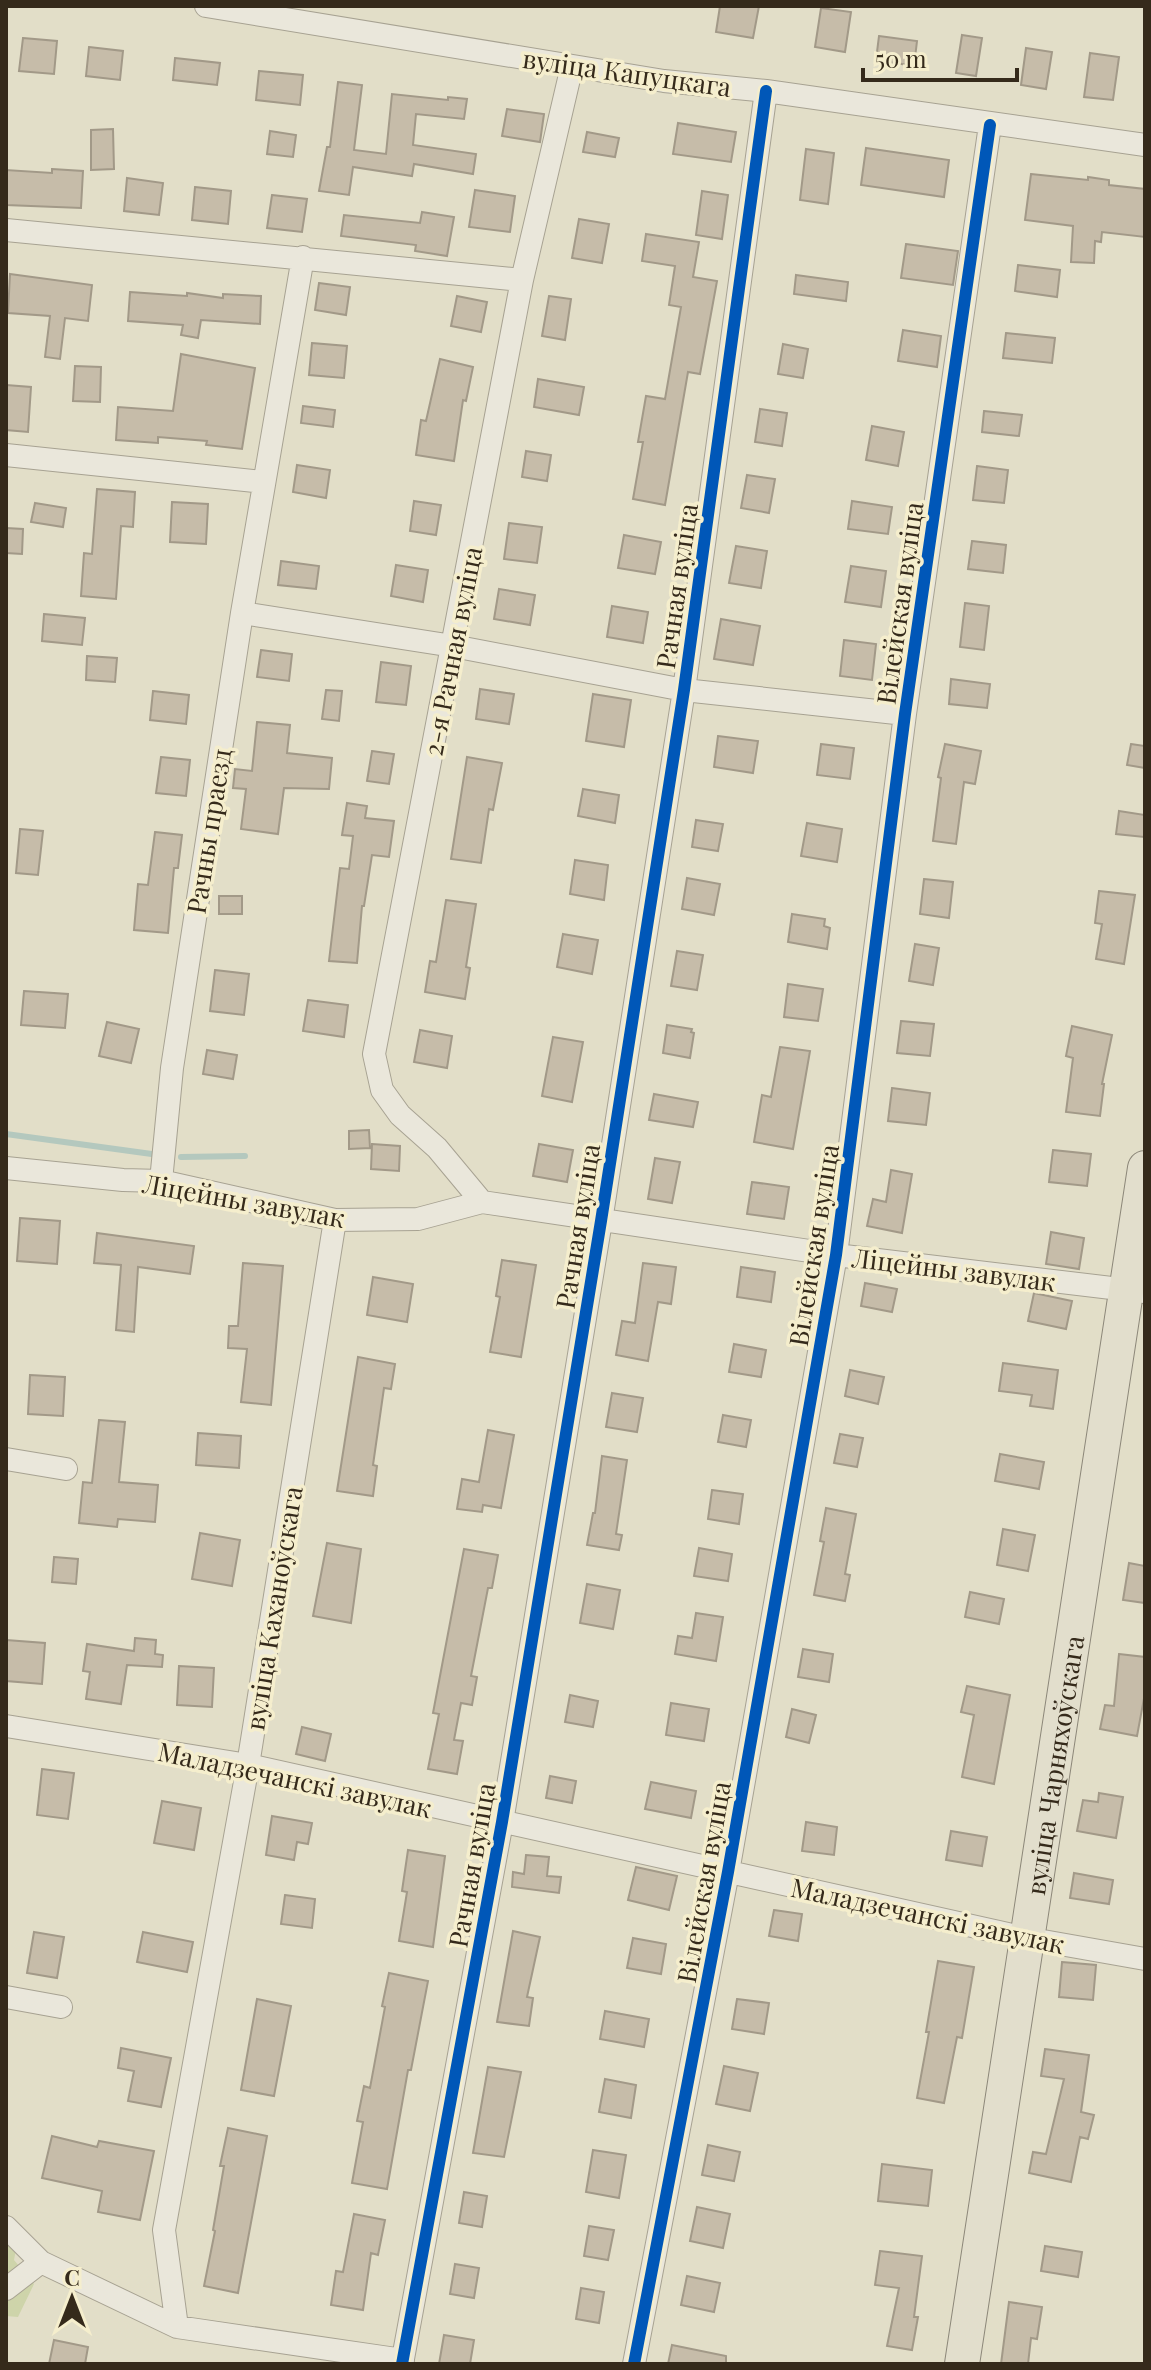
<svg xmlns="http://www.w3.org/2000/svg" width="1151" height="2370" font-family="'Playfair Display',serif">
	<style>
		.green { fill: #ced4aa }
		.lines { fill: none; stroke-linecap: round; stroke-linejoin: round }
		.stream { stroke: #b4c8be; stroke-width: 6 }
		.building { fill: #c6bca9; stroke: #a29988; stroke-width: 2 }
		.minor-casing { stroke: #a7a292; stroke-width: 24 }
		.primary-casing { stroke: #8c8779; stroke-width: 36 }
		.minor { stroke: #eae7db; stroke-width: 22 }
		.primary { stroke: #e2decc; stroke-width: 34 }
		.cycleway-casing { stroke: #f5eecd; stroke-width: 17 }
		.cycleway { stroke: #0057b8; stroke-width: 12 }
		.labels { text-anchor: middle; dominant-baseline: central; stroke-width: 7; stroke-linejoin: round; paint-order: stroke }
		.street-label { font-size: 26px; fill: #352a1b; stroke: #f5eecd }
	</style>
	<rect width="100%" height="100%" fill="#e2dec8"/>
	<path class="green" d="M6,2242L17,2244L14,2260L34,2284L18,2317L6,2316Z"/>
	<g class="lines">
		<path class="stream" d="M6,1134L159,1155
			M181,1157L245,1156"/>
	</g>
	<path class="building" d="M720,6H759L753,38L716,32Z
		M821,8L851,12L845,52L815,47Z
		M962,35L982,38L976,76L956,73Z
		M879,36L917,41L914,66L876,60Z
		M23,38L57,41L54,74L19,71Z
		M89,47L123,51L120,80L86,76Z
		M1026,48L1052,52L1046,89L1021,85Z
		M1090,53L1119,57L1113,100L1084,97Z
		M175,58L220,63L217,85L173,80Z
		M259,71L303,75L300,105L256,100Z
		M338,82L362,85L354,150L386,154L392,94L448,100V97L467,99L464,119L416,114L413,145L476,154L473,174L414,164L412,176L353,167L349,195L319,191L327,147H330Z
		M507,109L544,114L540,142L502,136Z
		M678,123L736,132L731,162L673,154Z
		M113,129L114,169L91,170V130Z
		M270,131L296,135L293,157L267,154Z
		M587,132L619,138L615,157L583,152Z
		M866,148L949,160L944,197L861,185Z
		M806,149L834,153L828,204L800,200Z
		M52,169L83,171L81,208L6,205V170L52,173Z
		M1031,174L1088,180V177L1109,180V185L1145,189V237L1102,232L1101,242L1095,241L1094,263L1071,262L1073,226L1025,220Z
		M127,178L163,183L159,215L124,211Z
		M195,187L231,191L228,224L192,220Z
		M475,190L515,196L510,232L469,227Z
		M702,191L728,195L722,239L696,235Z
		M272,195L307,199L302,232L267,228Z
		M422,212L454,217L447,256L415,251L416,245L341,236L344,215L420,223Z
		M579,219L609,224L602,263L572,258Z
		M646,234L699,242L693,277L717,281L700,374L688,372L665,505L633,499L643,442H638L646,396L665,399L681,307L669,305L675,266L642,261Z
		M906,244L958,251L953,285L901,278Z
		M1018,265L1060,270L1057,297L1015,291Z
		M10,274L92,285L88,321L65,318L60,359L45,357L50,316L8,313Z
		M796,275L848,282L846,301L794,294Z
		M319,283L350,287L346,315L315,310Z
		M130,292L187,296V293L223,298V294L261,296L260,324L201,320L198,338L181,335L183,325L128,321Z
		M457,296L487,302L481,332L451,326Z
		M549,296L571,299L565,340L542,336Z
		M903,330L941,336L937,367L898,361Z
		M1006,333L1055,338L1052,363L1003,358Z
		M312,343L347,346L344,378L309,375Z
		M783,344L808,349L803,378L778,374Z
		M181,354L255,368L242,449L206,445L207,441L158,437V443L116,440L118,407L173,411Z
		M440,359L473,367L466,401L463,400L454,461L416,455L421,420L426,421Z
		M75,366L101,367L100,402L73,401Z
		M538,379L584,387L579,415L534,407Z
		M6,385L31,387L28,432L6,430Z
		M303,406L335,410L333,427L301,423Z
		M760,409L787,413L782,446L755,442Z
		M984,411L1022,415L1019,436L982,432Z
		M872,426L904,432L898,466L866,460Z
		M526,451L551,455L547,481L522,477Z
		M297,465L330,470L326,498L293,492Z
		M977,466L1008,470L1004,503L973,500Z
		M747,475L775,479L769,513L741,508Z
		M97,489L135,492L133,527L121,526L116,599L81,596L84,553L92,554Z
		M414,501L441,505L436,535L410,531Z
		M852,501L892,507L888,534L848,529Z
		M172,502L208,504L206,544L170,542Z
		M35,503L66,508L63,527L31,522Z
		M509,523L542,527L537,563L504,559Z
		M6,528L23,529L22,554L6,553Z
		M624,535L661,542L655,574L618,568Z
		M972,541L1006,545L1003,573L968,569Z
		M736,546L767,551L761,588L729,583Z
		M281,561L319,566L316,589L278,585Z
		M396,565L428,570L423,602L391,596Z
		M851,566L886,571L881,607L845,602Z
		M499,589L535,595L530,625L494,619Z
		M965,603L989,606L984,650L960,647Z
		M612,606L648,612L643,643L607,637Z
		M44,614L85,618L82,645L42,641Z
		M721,619L760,626L753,665L714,659Z
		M844,640L876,644L872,680L840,676Z
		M261,650L292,654L289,681L257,677Z
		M87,656L117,658L115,682L86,680Z
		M381,662L411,666L406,705L376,702Z
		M951,679L990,684L987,708L949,704Z
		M480,689L514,694L509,724L476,719Z
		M326,690L342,691L339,721L322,719Z
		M153,691L189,695L186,724L150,720Z
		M593,694L631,700L624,747L586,741Z
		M257,722L290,725L287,753L332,758L329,789L284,788L278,834L241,829L246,789L233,788L235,769L252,771Z
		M718,736L758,741L753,773L714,767Z
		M821,744L854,748L850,779L817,775Z
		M945,744L981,751L975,784L964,782L956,844L933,841L941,778L938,777Z
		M1131,744L1145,746V768L1127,765Z
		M372,751L394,754L389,784L367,781Z
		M161,757L190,760L186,796L156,793Z
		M467,757L502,763L493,810L489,809L481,863L451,859Z
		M583,789L619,795L615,823L578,816Z
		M347,803L367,806L365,818L394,821L389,857L372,855L364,906H362L357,963L329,961L340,868L349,869L353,836L342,835Z
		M1119,811L1145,815L1144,837L1116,834Z
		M696,820L723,824L718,851L692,847Z
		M807,823L842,829L837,862L801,856Z
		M20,829L43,831L38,875L16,873Z
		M155,832L182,835L178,868H174L168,933L134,930L138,884L148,885Z
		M575,860L608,865L604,900L570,894Z
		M687,878L720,884L714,915L682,909Z
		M924,879L953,882L949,918L920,914Z
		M1099,891L1135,895L1124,964L1096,959L1102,924L1095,923Z
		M219,896H242V914H219Z
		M446,900L476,904L466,967L470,968L465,999L425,992L430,961L436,962Z
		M792,914L825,919L824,926L830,928L827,949L788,942Z
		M563,934L598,940L592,974L557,967Z
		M915,944L939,948L933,985L909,981Z
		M677,951L703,955L697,990L671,986Z
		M215,970L249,974L244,1015L210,1011Z
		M788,984L823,989L818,1021L784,1017Z
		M24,991L68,994L65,1028L21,1025Z
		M308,1000L348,1005L344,1037L303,1031Z
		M901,1021L934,1024L930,1056L897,1053Z
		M107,1022L139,1029L131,1063L99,1056Z
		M667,1025L692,1029L691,1032L694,1033L690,1058L663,1053Z
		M1072,1026L1112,1035L1102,1084H1104L1100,1116L1066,1112L1073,1058L1066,1056Z
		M420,1030L452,1036L447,1068L414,1062Z
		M553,1037L583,1042L572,1102L542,1096Z
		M780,1047L810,1051L793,1149L754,1142L762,1095L771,1097Z
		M207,1050L237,1055L233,1079L203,1074Z
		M892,1088L930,1093L926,1125L888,1121Z
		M654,1094L698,1102L693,1127L649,1120Z
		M369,1130L370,1148L349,1149V1131Z
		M372,1144L400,1146L399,1171L371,1169Z
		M539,1144L573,1150L567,1182L533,1176Z
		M1053,1150L1091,1154L1087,1186L1049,1182Z
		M655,1158L680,1162L672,1203L648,1199Z
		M891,1170L912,1174L902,1233L867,1226L873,1199L886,1202Z
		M752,1182L789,1187L784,1219L747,1214Z
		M20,1218L60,1221L57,1264L17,1261Z
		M1051,1232L1084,1238L1079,1269L1046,1264Z
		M97,1233L194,1246L190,1274L138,1267L134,1332L116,1330L121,1265L94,1263Z
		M502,1260L536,1265L521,1357L490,1352L500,1297L496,1296Z
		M243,1263L283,1266L271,1405L241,1402L247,1349L228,1348L229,1326H238Z
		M643,1263L676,1267L671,1304L658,1302L648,1361L616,1355L622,1321L635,1323Z
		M741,1267L775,1272L771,1302L737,1297Z
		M373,1277L413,1284L407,1322L367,1315Z
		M865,1283L897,1289L892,1312L861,1306Z
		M1034,1293L1072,1301L1066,1329L1028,1321Z
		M734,1344L766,1350L761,1377L729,1372Z
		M358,1357L395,1364L391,1389L384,1388L373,1465L377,1466L373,1496L337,1491Z
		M1003,1363L1058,1370L1053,1409L1030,1406L1032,1395L999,1391Z
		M850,1370L884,1377L878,1404L845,1396Z
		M30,1375L65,1377L63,1416L28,1414Z
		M612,1393L643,1398L637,1432L606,1427Z
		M723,1415L751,1420L746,1447L718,1442Z
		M99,1420L125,1422L119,1482L158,1485L155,1522L118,1519L117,1527L79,1523L83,1482L92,1483Z
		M488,1430L514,1435L501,1508L483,1505L482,1512L457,1509L462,1479L479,1482Z
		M198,1433L241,1436L239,1468L196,1465Z
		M840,1434L863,1438L857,1467L834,1463Z
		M1000,1454L1044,1462L1039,1489L995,1481Z
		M602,1456L627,1460L616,1534L622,1535L619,1550L587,1545L593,1513H595Z
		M712,1490L743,1494L739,1524L708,1519Z
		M826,1508L856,1514L845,1574L850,1575L845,1601L814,1595L824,1542L820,1541Z
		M1003,1529L1035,1535L1028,1571L997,1565Z
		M200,1533L240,1540L232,1586L192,1579Z
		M327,1543L361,1549L351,1623L313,1616Z
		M699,1548L732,1554L728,1581L694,1576Z
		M464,1549L498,1555L492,1588H488L471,1676L477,1677L472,1705L461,1703L454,1740L463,1741L457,1774L428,1769L439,1714L433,1713Z
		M54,1557L78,1559L76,1584L52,1582Z
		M1129,1563L1145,1566V1603L1123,1600Z
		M587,1584L620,1590L613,1629L580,1623Z
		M970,1592L1004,1599L999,1624L965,1617Z
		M696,1613L723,1617L716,1661L675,1654L678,1636L692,1638Z
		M135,1638L156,1640L155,1654L163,1655L162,1667L127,1665L121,1704L86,1699L90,1672L83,1671L87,1644L134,1651Z
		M6,1640L45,1643L42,1684L6,1681Z
		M803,1649L833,1654L829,1682L798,1677Z
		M1119,1654L1145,1657V1693L1137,1736L1100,1729L1105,1705L1114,1706Z
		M179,1666L214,1668L212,1707L177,1705Z
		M967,1686L1010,1695L994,1784L962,1777L974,1715L961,1712Z
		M570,1695L598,1701L593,1727L565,1722Z
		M671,1703L709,1709L704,1741L666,1735Z
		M792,1709L816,1715L809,1743L786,1737Z
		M302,1727L331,1734L325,1761L296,1754Z
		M42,1769L74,1773L68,1819L37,1815Z
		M550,1776L576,1781L572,1803L546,1798Z
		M651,1782L696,1791L691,1818L645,1809Z
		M1099,1793L1123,1797L1116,1838L1077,1831L1083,1800L1098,1802Z
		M162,1801L201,1808L194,1850L154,1843Z
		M272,1816L312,1823L308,1844L297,1842L294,1860L266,1855Z
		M806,1822L837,1827L834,1855L802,1851Z
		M951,1831L987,1837L982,1866L946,1860Z
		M408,1850L445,1856L433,1947L399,1941L407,1892L402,1891Z
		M526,1855L549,1857L547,1876L561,1877L559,1893L512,1887L513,1872L524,1874Z
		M636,1867L677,1876L669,1910L628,1900Z
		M1074,1873L1113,1880L1109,1904L1070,1898Z
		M285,1895L315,1899L312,1928L281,1924Z
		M774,1910L802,1914L798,1941L769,1936Z
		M513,1931L540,1937L527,1997L533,1998L529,2026L497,2022Z
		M34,1932L64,1937L57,1978L27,1973Z
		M143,1932L193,1942L187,1972L137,1962Z
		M633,1938L666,1944L661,1974L627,1968Z
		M938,1961L974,1967L962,2038L957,2037L944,2103L917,2098L929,2032H926Z
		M1062,1962L1096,1965L1093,2000L1059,1997Z
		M389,1973L428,1981L411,2070H408L387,2189L352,2183L363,2122L357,2121L364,2086L370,2088L385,2007L382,2006Z
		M257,1999L291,2006L274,2096L241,2090Z
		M737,1999L769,2003L764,2034L732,2029Z
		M605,2011L649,2019L644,2047L600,2039Z
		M121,2048L171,2058L161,2107L128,2101L134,2071L118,2068Z
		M1045,2049L1089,2055L1081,2112L1094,2115L1088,2139L1080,2137L1071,2182L1029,2173L1033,2152L1046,2154L1064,2079L1041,2076Z
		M724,2066L758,2073L750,2111L716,2104Z
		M488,2067L521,2072L504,2157L473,2153Z
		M605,2079L636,2085L631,2118L599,2112Z
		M228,2128L267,2136L238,2293L204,2286L215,2231L213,2230L224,2166H220Z
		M52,2136L97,2147L99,2141L154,2151L140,2220L98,2212L102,2191L42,2178Z
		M708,2145L740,2152L734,2181L702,2175Z
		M593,2150L626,2155L619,2198L586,2192Z
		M882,2164L932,2170L928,2206L878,2201Z
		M464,2192L487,2196L482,2227L459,2223Z
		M697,2207L730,2214L723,2248L690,2241Z
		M354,2214L385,2220L378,2255L371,2253L363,2310L331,2305L336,2271L343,2272Z
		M589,2226L614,2230L608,2260L584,2256Z
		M1045,2246L1082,2252L1078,2277L1041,2271Z
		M880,2251L922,2256L914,2317H918L912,2350L887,2346L899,2288L875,2285Z
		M455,2264L479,2268L474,2298L450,2294Z
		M687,2276L720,2283L714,2312L681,2305Z
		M581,2288L604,2292L599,2323L576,2319Z
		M1009,2302L1042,2307L1037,2339L1031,2338L1028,2364H1001Z
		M444,2335L474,2340L470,2364H439Z
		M54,2340L88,2347L85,2364H49Z
		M672,2345L726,2356V2364H668Z"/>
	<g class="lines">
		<g class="minor-casing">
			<path id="minor" d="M206,6L664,81L766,91L1145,145
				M6,230L522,280
				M6,455L263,482
				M242,613L453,646L684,690L905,714
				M6,1168L123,1180L161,1181L335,1220L418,1219L482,1202L836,1255L1145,1292
				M161,1181L172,1068L242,613L303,257
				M482,1202L437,1148L400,1115L382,1090L374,1054L522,280L572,66
				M6,1459L66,1469
				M6,1726L248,1765L1026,1938L1145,1959
				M6,1997L61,2007
				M6,2227L41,2262L177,2327L403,2360
				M6,2289L41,2262
				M177,2327L164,2230L248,1765L335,1220
				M402,2364L502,1822L601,1221L684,690L766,91
				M634,2364L728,1872L836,1255L905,714L990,125"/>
		</g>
		<g class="primary-casing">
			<g id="primary">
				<path id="s1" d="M962,2364L1145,1168"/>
			</g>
		</g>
		<use href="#minor" class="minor"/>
		<use href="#primary" class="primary"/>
		<g class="cycleway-casing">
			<path id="cycleway" d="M402,2364L502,1822L601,1221L684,690L766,91
				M634,2364L728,1872L836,1255L905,714L990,125"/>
		</g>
		<use href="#cycleway" class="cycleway"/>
	</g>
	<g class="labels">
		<g class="street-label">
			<text transform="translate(627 72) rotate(8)">вуліца Капуцкага</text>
			<text transform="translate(676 586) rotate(-82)">Рачная вуліца</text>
			<text transform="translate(899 603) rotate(-82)">Вілейская вуліца</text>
			<text transform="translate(452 651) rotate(-79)">2-я Рачная вуліца</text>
			<text transform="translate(208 831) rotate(-81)">Рачны праезд</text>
			<text transform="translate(244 1200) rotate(10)">Ліцейны завулак</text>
			<text transform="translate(577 1226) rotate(-81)">Рачная вуліца</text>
			<text transform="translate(813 1245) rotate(-81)">Вілейская вуліца</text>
			<text transform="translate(954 1269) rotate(7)">Ліцейны завулак</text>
			<text transform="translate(273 1608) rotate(-81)">вуліца Каханоўскага</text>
			<text stroke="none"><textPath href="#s1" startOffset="606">вуліца Чарняхоўскага</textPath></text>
			<text transform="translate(295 1779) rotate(12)">Маладзечанскі завулак</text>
			<text transform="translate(471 1865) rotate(-80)">Рачная вуліца</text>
			<text transform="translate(703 1882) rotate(-80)">Вілейская вуліца</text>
			<text transform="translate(928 1915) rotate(12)">Маладзечанскі завулак</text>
		</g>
	</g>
	<rect width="1151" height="2370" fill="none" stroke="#352a1b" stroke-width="16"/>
	<g transform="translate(72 2298)" stroke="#f5eecd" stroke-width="6" paint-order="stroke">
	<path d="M0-6L14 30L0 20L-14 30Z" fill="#352a1b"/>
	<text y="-12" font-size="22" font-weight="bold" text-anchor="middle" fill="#352a1b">С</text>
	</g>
	<path d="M863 68v12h154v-12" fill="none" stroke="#352a1b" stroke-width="4"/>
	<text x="875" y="68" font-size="24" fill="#352a1b" stroke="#f5eecd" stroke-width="6" paint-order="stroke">50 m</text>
</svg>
